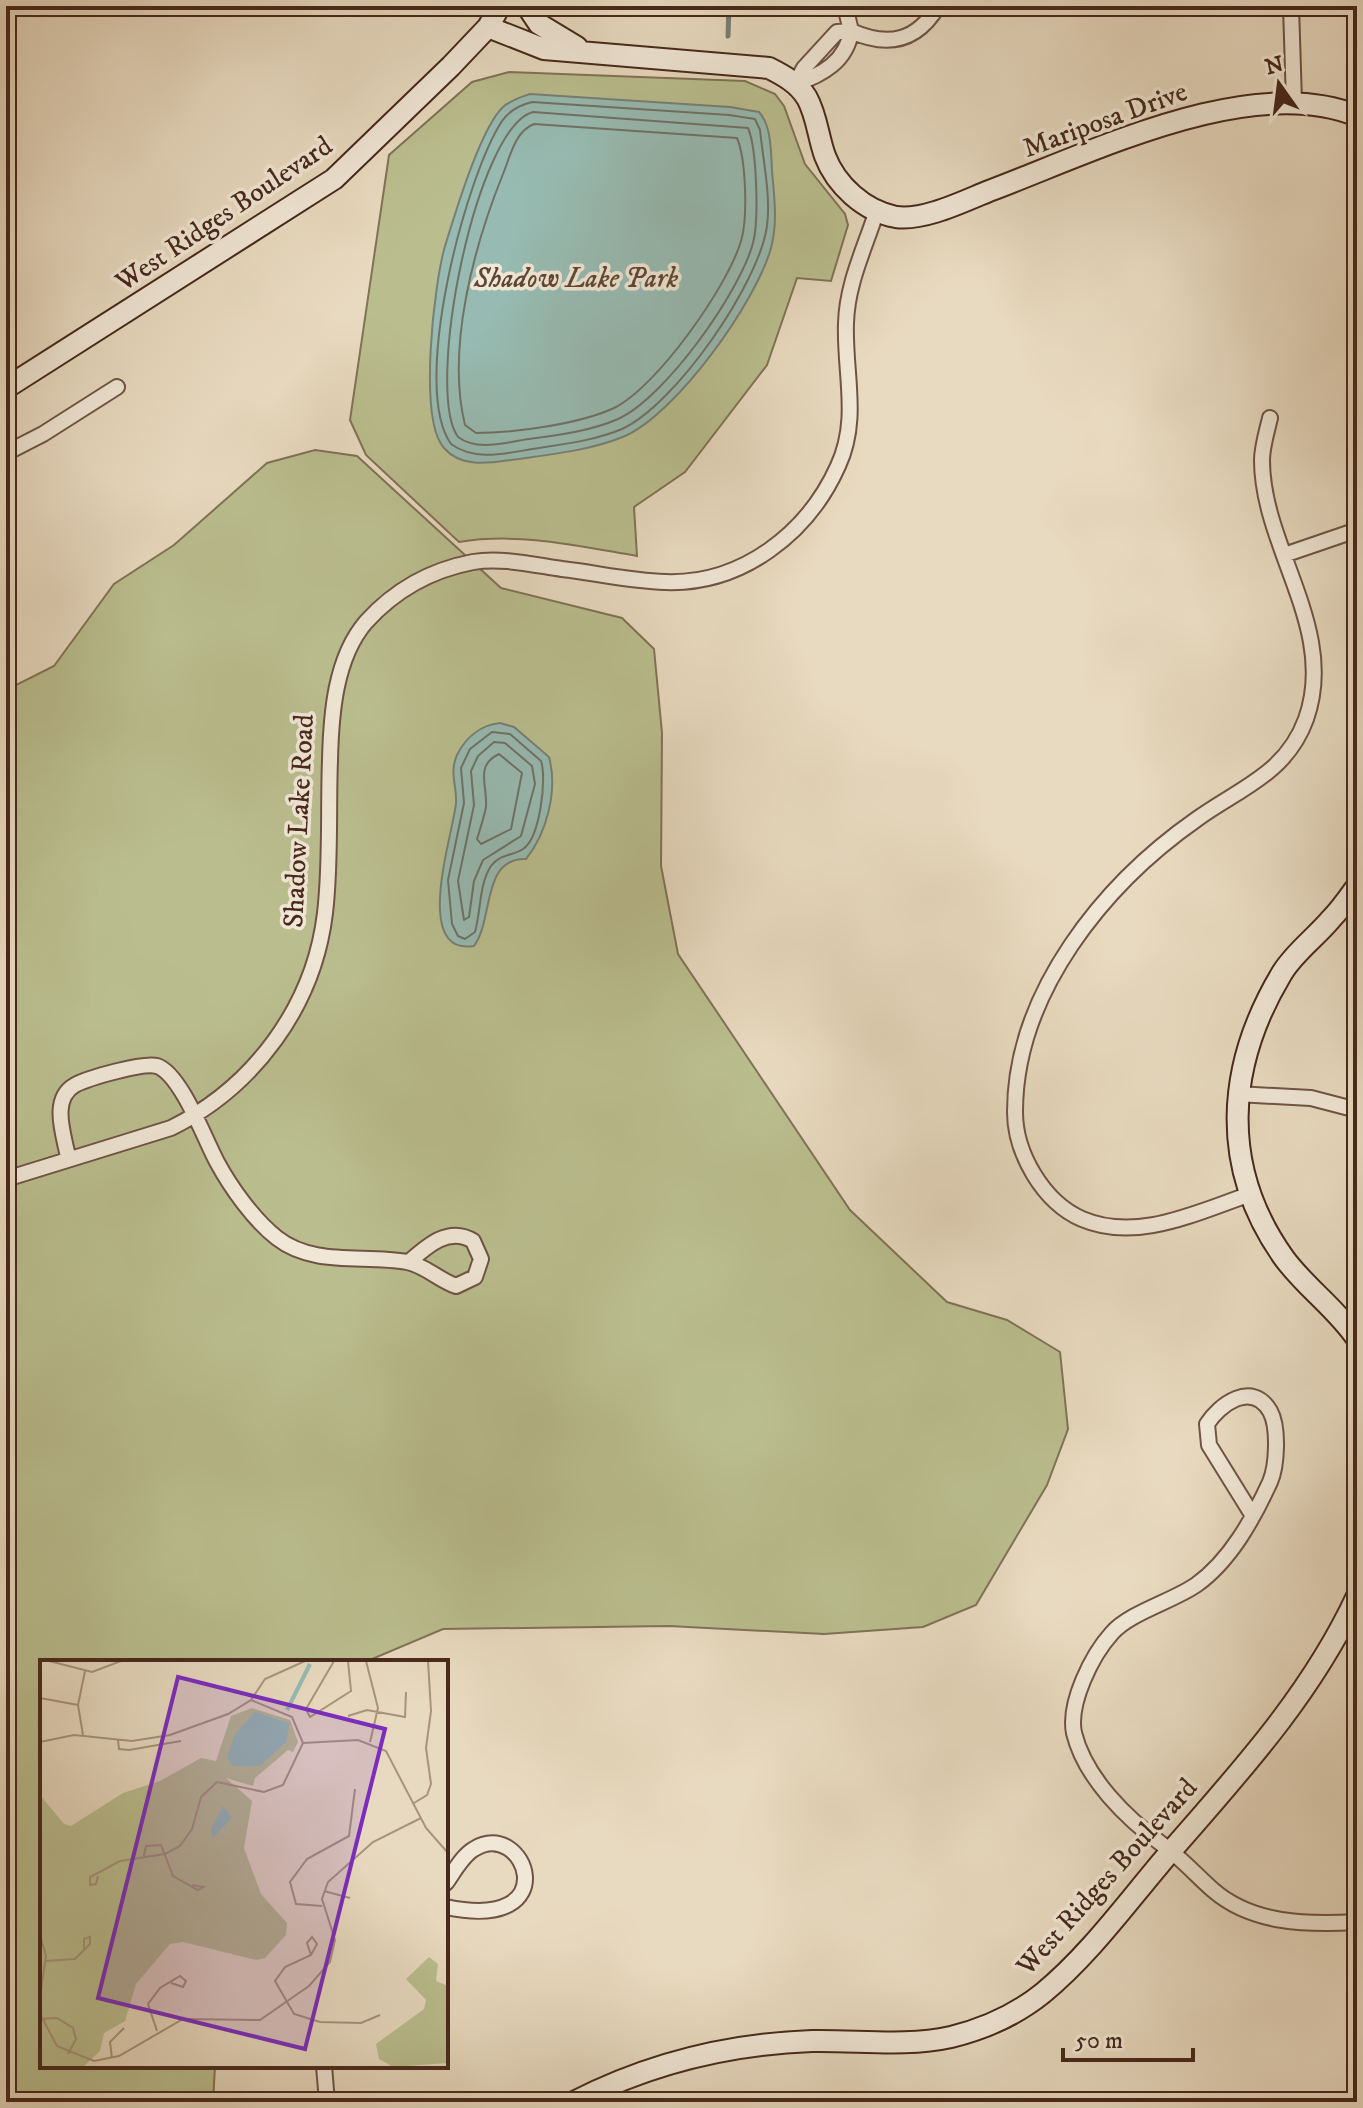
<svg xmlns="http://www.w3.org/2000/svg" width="1363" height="2108" font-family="'IM FELL DW Pica',serif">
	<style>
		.green { fill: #babe8f; stroke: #807356; stroke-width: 2 }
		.water { fill: #97bbb2; stroke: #778076; stroke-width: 2 }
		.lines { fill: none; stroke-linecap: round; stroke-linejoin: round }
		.shore { stroke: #6f7267; stroke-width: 2 }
		.stream { stroke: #778076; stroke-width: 5 }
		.street-casing { stroke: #6f5445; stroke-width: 18 }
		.secondary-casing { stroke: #47281c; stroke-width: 24 }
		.street { stroke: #f0e7d6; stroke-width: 14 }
		.secondary { stroke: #f0e7d6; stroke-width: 20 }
		.labels { text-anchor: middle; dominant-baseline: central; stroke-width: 7; stroke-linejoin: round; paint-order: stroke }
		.street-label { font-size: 28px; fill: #47281c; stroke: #f0e7d6 }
		.park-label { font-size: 28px; font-style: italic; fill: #5e4633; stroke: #f0e7d6 }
		.inset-river { fill: none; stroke: #97bbb2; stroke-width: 4 }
		.inset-road { fill: none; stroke: #a8937e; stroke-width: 2 }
		.view { fill: #7b2cbf; fill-opacity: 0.15; stroke: #7b2cbf; stroke-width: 4 }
		.inset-edge { fill: none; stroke: #47281c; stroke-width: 4 }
	</style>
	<rect width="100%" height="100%" fill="#e8dac0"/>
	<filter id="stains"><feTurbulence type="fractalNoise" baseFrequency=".0025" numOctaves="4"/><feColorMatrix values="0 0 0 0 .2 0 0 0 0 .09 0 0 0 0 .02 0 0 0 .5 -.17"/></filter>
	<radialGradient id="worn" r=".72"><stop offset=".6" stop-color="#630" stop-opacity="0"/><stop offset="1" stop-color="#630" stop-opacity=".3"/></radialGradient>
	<path class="green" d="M509,72L745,81L775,94L784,106L805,164L845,214L848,225L831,281L797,278L767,365L685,472L634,507L637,556C578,546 519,532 459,542L366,455L350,420L389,155L472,82Z
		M315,450L357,456L501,588L622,618L654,649L662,733L661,866L678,954L850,1210L947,1302L1007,1320L1060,1352L1068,1429L1047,1485L976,1605L923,1627L824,1634L669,1626L443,1629L365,1662H42V2066H215L213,2102H6V690L54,666L114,584L174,545L267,463Z"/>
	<path class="water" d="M530,94L730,107L759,112C774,129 770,160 773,182C775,204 777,225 771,248C756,302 677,413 625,436C592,450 554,454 519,459C494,462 463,470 444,448C418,419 434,284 445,246C455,214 480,129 503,107C511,100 521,97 530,94Z
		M500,723L514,727L549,757C558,790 547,833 526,859C481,858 494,919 474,946C411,956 454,831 456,803C457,785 449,773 457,755C466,737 481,725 500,723Z"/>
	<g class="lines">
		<path class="shore" d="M532,102L729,115L755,119L760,130C763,160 771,196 767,226C759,284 675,405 622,429C596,440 566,444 539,448C510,452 477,463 451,444C410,387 465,178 502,121C509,111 520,105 532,102Z
			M533,112L748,128C757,149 759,221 753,243C740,292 665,398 618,419C591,431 558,435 529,439C507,442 478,452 458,437C424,390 476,127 533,112Z
			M534,124L737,138C746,159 748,218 741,241C728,286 657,387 614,408C580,424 514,433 476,433L465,425C446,348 474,246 503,174C510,157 515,131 534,124Z
			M492,732L510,734L541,761C547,778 540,838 523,849C513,856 499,854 491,866C479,884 481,911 475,932L465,939L458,936L452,924L448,880L464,803L461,768L470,749Z
			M494,742L505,743L532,766L535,784L521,836L483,860L474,881L469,917L464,920L458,881L474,805L471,771L478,756Z
			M499,754L522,773L511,829L481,844L477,839C480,829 484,818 486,807C488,786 474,766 499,754Z"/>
		<path class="stream" d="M728,36L729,6"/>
		<g class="street-casing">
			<path id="street" d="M845,6L851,31C889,48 917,41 938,6
				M1291,6L1294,102
				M851,31C847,61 822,75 795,84L804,68L837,32Z
				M6,453L43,434L117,387
				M1284,555L1357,530
				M1237,1094L1311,1098L1357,1110
				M68,1157C64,1135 50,1099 75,1085C88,1078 144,1062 157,1066C181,1074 205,1140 217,1162C231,1188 254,1220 277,1238C314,1267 365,1254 407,1262C424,1265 439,1280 456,1286L475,1277L481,1259L473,1241C449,1226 427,1246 409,1262
				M6,1179L171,1128C254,1087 314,1006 325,913C331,863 328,810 330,760C331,715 335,658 366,622C394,591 431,570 473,562C501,557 534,565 562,569C596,573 631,581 665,582C742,585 808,533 838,466C860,419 844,372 846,323C847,283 865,248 877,210
				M1251,1194C1199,1211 1138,1243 1082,1219C1043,1202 1015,1153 1015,1112C1015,993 1104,884 1197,819C1240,788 1286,774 1306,719C1338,629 1262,548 1262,460C1262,447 1267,431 1270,418
				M1253,1516L1209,1445L1207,1424C1219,1405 1252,1380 1270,1411C1279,1427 1277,1466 1270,1482C1253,1519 1230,1561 1196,1585C1173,1601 1129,1613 1112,1633C1092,1655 1068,1703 1074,1733C1085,1778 1127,1819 1163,1845C1181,1858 1196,1875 1213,1890C1252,1924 1307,1925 1357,1922
				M446,1883C454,1872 462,1856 474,1849C525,1817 568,1933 446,1907
				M324,2066L327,2102"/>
		</g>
		<g class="secondary-casing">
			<path id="secondary" d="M527,6L539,24L577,47
				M488,27L544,49L769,68C783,75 798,83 807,98C817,116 818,137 825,156C836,185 864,211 896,217C924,221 964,201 989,191C1091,153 1251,72 1357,116
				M6,388L334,179L451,66L488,27L500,6
				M1357,886C1349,897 1341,909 1331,919C1316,937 1294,953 1282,973C1226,1066 1219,1167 1284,1258C1305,1287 1336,1308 1357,1339
				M574,2102C648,2064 728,2044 812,2041C858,2040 906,2047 951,2037C984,2029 1017,2014 1043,1993C1089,1955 1126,1904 1165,1858C1237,1775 1310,1697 1357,1596"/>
		</g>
		<use href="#street" class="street"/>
		<use href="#secondary" class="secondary"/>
	</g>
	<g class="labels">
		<g class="street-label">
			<text transform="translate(1105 120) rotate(-20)">Mariposa Drive</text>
			<text transform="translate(224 214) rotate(-34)">West Ridges Boulevard</text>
			<text transform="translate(299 821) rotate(-87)">Shadow Lake Road</text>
			<text transform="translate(1107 1877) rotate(-48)">West Ridges Boulevard</text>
		</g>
		<g class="park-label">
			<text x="576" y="278">Shadow Lake Park</text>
		</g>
	</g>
	<g transform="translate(40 1660)">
		<rect width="408" height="408" fill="#e8dac0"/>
		<path d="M212,48L250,60L258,82L253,92L248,90L215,118L213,126L186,118L212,141L204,188L221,234L247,263L246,275L225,298L216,300L143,282L130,284L96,324L85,361L64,373L60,391L43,407H0V135L24,164L31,166L83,133L120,121L161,98L176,101L191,56ZM389,297L398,304L396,321L408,326V403L353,407L339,399L336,384L384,349L386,340L366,319Z" fill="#babe8f"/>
		<path d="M215,52L249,63L247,81L220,106H192L187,97L195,74ZM183,146L192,158L172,179L171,168Z" fill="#97bbb2"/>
		<path class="inset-river" d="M247,50L270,4"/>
		<path class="inset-road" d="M9,1L52,12L81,1M294,1L266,49L270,57L311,31L308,1M326,1L338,48L330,82M0,38L38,45M211,40L252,57L263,83M308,56L327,50L365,57L366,32M43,75L38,45L45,11M78,80L79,89L89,90L141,81M0,82L34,75L92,81L130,75L188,54L211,40L225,19L265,1M263,83L318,80L346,91L386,168L408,193M374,143L387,135L391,124L386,88L391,51L388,1M104,196L106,186L121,185L133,216L158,230L163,227L152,225M58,216L56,224L50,225V217L80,201L125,194L140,186L152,169L161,137L177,122L224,132L243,125L263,83M284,231L310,238M282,246L256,244L250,222L267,199L309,176L315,129M0,275L6,296L0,336M271,295L267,283L272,277L277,284L271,295L245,307L235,321L254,354L280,362L321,363L340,355M5,301L35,299L50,284V277L44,279V290M0,354L17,386L54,401L79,396L143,359L220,360L269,326L290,302L295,280L282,239L288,222L333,182L381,158M0,359L17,358L33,368L36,379L28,394M117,371L108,344L120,328L140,316L146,321L143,327L131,323M72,398L70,382L84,368"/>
		<path class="view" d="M138,17L345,69L265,389L58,338Z"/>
		<rect width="408" height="408" class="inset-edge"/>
	</g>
	<rect width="1363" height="2108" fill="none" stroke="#e8dac0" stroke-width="32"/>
	<rect x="8" y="8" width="1347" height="2092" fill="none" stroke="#47281c" stroke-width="4"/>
	<rect x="16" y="16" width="1331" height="2076" fill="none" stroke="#47281c" stroke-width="2"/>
	<g transform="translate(1279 84) rotate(346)" stroke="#f0e7d6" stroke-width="6" paint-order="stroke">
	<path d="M0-6L14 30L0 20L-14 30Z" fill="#47281c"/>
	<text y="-12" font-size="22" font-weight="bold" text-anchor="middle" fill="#47281c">N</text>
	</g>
	<path d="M1063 2048v12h130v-12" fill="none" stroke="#47281c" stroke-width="4"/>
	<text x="1075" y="2048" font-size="24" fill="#47281c" stroke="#f0e7d6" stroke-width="6" paint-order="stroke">50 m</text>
	<rect width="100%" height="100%" filter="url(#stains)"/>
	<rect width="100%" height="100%" fill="url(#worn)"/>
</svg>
